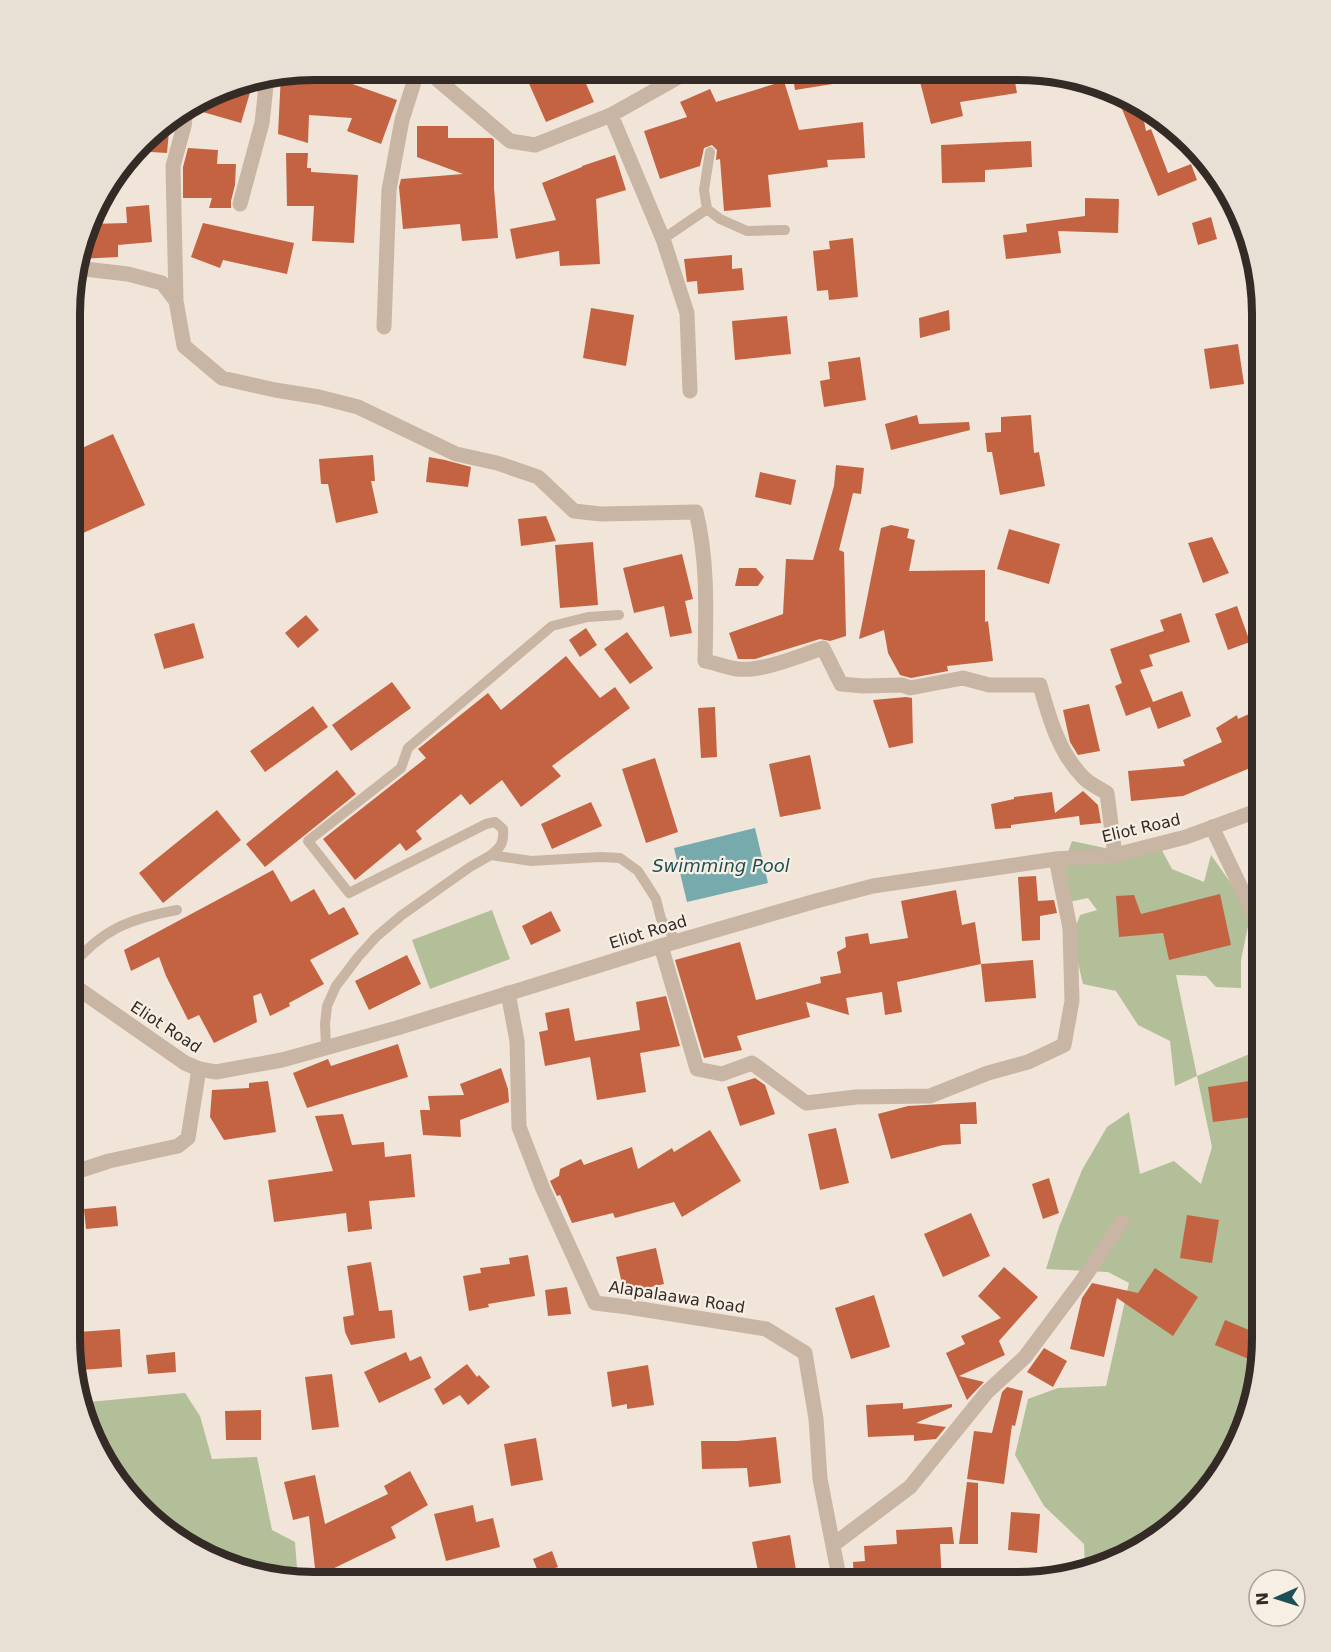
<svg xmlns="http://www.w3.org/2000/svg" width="1331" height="1652" font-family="'DejaVu Sans',sans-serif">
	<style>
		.green { fill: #b2bf98 }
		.water { fill: #77aaad }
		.building { fill: #c46342 }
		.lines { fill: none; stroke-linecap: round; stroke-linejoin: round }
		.service { stroke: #c8b5a4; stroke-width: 10 }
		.minor { stroke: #c8b5a4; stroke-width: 15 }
		.tertiary { stroke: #c8b5a4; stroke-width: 15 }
		.labels { text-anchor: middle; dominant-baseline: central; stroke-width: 4.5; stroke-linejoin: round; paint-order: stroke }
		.street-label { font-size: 16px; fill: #342a26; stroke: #f8efe4 }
		.water-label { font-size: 18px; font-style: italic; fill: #1c5054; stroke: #f8efe4 }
		.rim { fill: none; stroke: #342a26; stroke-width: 8 }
	</style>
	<rect width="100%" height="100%" fill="#f0e5d8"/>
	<path class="green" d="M1072,841L1105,848L1159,845L1172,869L1204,882L1211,855L1251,912L1241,960V988L1216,987L1206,976L1176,975L1197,1076L1252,1053L1253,951L1262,946L1261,1354L1249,1416L1238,1440L1211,1463L1204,1490L1139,1550L1085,1567L1084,1544L1044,1506L1015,1455L1028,1399L1058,1388L1106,1386L1129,1283L1108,1272L1046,1269L1059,1227L1082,1170L1107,1127L1129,1112L1140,1174L1174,1161L1201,1184L1212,1147L1197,1076L1175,1086L1170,1041L1138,1025L1116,991L1083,984L1072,937L1080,915L1097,910L1088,898L1069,902L1063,866Z
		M492,910L510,959L430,989L412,940Z
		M185,1393L200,1416L212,1459L257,1457L272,1530L295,1542L298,1582L236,1570L178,1542L102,1460L78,1403Z"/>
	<path class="water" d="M755,828L768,883L687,902L674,848Z"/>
	<path class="building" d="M314,69H345L344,81L397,100L381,144L347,131L352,118L309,115L308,143L278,134L281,74Z
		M523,70H580L594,102L546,122Z
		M792,70L858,71V80L795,90Z
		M945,71H1013L1017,93L960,102L963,116L931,124L919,78Z
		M254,79L241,123L196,110L194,105L235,82Z
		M784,81L799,130L863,122L865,158L827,160L828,167L768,175L771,207L724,211L720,159L716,160L717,150L712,145L704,148L700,166L660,179L644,131L687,117L680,102L710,89L716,102Z
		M1117,97L1141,106L1146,131L1151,129L1168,173L1191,164L1197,180L1158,196Z
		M170,120L167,153L135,151L153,130Z
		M417,126H448V138H492L494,140V188L498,238L462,241L460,224L403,229L399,187L401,179L463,174L417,157Z
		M1031,141L1032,167L985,170V182L942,183L941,145Z
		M188,148L218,150L217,164H236L235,185L231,201V208H209L212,198H183V167Z
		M286,153H308L307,168H311V172L358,175L354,243L312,241L314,206H287Z
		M615,155L626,190L596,199L600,264L560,266L559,251L516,259L510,229L556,220L542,183L582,167V166Z
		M1085,198L1119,199L1118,233L1058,231L1061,253L1006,259L1003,235L1027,232L1026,224L1085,216Z
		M149,205L152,242L118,245V257L79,259L91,224L127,223L126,207Z
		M1211,217L1217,239L1198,245L1192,223Z
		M203,223L294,243L287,274L223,260L220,268L191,257Z
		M853,238L858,297L829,300L828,290L817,291L813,251L830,249L829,241Z
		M732,255V269L742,268L744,290L698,294L697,281L687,282L684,259Z
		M591,308L634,315L626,366L583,358Z
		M949,310L950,330L920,338L919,318Z
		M787,316L791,354L735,360L732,321Z
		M1238,344L1244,384L1210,389L1204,349Z
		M860,357L866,400L824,407L820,381L830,379L828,362Z
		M917,415L919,424L969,422L970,430L891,450L885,424Z
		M1031,415L1034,453L1039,452L1045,486L1000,495L992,452H987L985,433L1001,432V417Z
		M113,434L145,505L81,534L71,510V453Z
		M373,455L375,481H371L378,513L336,523L328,484H321L319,459Z
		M429,457L445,460L471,467L468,487L426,482Z
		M836,465L864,468L861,494L853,493L839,550L844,552L846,636L830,641L820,639L755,659H738L729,633L783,614L786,559L813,560L834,486Z
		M760,472L796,480L791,505L755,497Z
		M546,516L556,541L521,546L518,519Z
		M891,525L909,529L907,538L915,540L909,571L985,570V622L988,621L993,661L947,666L948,671L911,678L900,675L888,653L884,630L859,639L881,528Z
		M1009,529L1060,544L1049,584L997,569Z
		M1212,537L1229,573L1203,583L1188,543Z
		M593,542L598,605L560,608L555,545Z
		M682,554L693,599L685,601L692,633L670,637L664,606L634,613L623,568Z
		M739,568H756L764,577L758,586H735Z
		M1237,606L1250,642L1228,650L1215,614Z
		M1181,613L1190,642L1149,655L1153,666L1140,670L1153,702L1182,691L1191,716L1158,729L1150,707L1126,716L1115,686L1122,683L1110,649L1164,631L1160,620Z
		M306,615L319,630L298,648L285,633Z
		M194,623L204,658L164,669L154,634Z
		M586,628L597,645L580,657L569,640Z
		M627,632L653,668L630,684L604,649Z
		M566,656L600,698L615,687L630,708L552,766L561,776L521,807L502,780L470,805L461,794L416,831L422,839L406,851L400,843L355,880L323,839L426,758L418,749L488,693L501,710Z
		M392,682L411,708L351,751L332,725Z
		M906,697L912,698L913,743L889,748L873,700Z
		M1089,704L1100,751L1078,755L1070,742L1063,710Z
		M313,706L328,727L265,772L250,751Z
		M715,707L717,757L701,758L698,708Z
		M1262,708V763L1183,796L1131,801L1128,771L1185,766L1183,760L1222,742L1216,728L1237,715L1238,719Z
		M810,755L821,809L780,817L769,764Z
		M655,758L678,832L646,843L622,769Z
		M337,770L356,794L265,867L246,844Z
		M1083,791L1098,805L1101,823L1080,825L1079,816L1011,825V828L995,829L991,804L1014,799V797L1052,792L1055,813Z
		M591,802L602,826L552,849L541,824Z
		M217,810L241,840L163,903L139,873Z
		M273,870L291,902L314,889L329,915L344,907L359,934L310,960L324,984L289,1003L290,1006L270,1016L261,993L253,996L257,1022L214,1043L199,1015L188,1020L166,976L159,957L131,971L124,950Z
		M1036,876L1038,901L1054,900L1057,913L1040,916V940L1022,941L1018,877Z
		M956,890L962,925L975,922L981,964L897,982L902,1012L885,1015L882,992L846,998L849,1015L806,1002L810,1017L737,1036L742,1050L704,1058L675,960L740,942L756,1000L821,983L820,977L841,973L837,952L846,947L845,937L868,933L870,944L908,938L901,901Z
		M1220,894L1231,945L1169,960L1163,933L1119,937L1116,896L1134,895L1141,914Z
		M551,911L561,931L531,945L522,926Z
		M407,955L421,984L369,1010L355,981Z
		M1033,960L1036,998L985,1002L981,964Z
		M666,996L680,1046L640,1053L646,1092L597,1100L590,1057L545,1066L539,1032L548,1030L545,1013L569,1008L575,1041L640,1030L636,1002Z
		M398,1044L408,1077L307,1108L293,1073L328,1059L331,1066Z
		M501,1068L508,1089L509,1102L460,1120L461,1137L423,1135L420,1110H430L428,1096L464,1095L460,1084Z
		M755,1078L765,1085L775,1114L740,1126L727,1087Z
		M1256,1080L1261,1116L1213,1122L1208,1087Z
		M268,1081L276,1132L224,1140L210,1117L212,1090L249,1088V1083Z
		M976,1102L977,1124H960L961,1144L943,1145L891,1159L878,1114L908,1106Z
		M343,1114L352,1145L384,1142L385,1157L411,1154L415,1197L369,1201L372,1229L348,1232L346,1213L274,1222L268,1180L333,1171L315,1116Z
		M836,1128L849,1183L820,1190L808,1134Z
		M710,1130L741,1181L682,1217L674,1202L615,1218L613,1213L572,1223L560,1195L557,1196L550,1181L559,1176L560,1169L581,1159L584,1165L632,1147L638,1169L672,1148L674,1152Z
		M1049,1178L1059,1213L1043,1219L1032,1184Z
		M116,1206L118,1226L86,1229L84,1209Z
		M971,1213L990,1256L943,1277L924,1234Z
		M1187,1215L1219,1220L1212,1263L1180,1258Z
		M656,1248L664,1284L624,1293L616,1257Z
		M528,1255L535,1296L488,1304L489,1307L469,1311L463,1276L481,1273L480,1268L510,1264L509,1258Z
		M371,1262L379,1311L392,1310L395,1338L351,1345L345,1332L343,1317L354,1315L347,1266Z
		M1004,1267L1038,1297L999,1341L1005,1355L959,1376L984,1382L967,1400L946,1353L965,1344L961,1336L1001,1318L978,1296Z
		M1155,1268L1198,1297L1173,1336L1117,1298L1104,1357L1070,1349L1082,1298L1092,1283L1138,1293Z
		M567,1287L571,1314L548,1316L545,1290Z
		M874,1295L890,1347L851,1359L835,1308Z
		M1225,1320L1261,1335L1251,1360L1215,1345Z
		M120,1329L122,1367L81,1370L79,1332Z
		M1044,1348L1067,1361L1053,1387L1027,1372Z
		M175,1352L176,1372L148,1374L146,1355Z
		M406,1352L410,1361L421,1356L431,1378L379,1403L364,1372Z
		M467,1364L477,1377L479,1375L490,1387L468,1405L460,1395L443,1405L434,1389Z
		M648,1365L654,1405L627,1409V1404L612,1407L607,1372Z
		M332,1374L339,1427L312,1430L305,1377Z
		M1007,1387L1023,1391L1015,1426L1012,1425L1004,1484L967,1479L974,1431L992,1433L1002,1392Z
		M903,1403V1409L952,1404V1407L916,1423L946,1427L936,1439L914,1441V1435L868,1437L866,1405Z
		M261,1410V1440H226L225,1411Z
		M776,1437L781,1483L749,1487L747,1468L702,1469L701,1441H737Z
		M536,1438L543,1480L511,1486L504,1444Z
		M410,1471L428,1505L391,1527L396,1538L316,1577L309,1516L293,1520L284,1482L315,1475L325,1524L388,1494L384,1486Z
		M967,1482L978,1483V1544H959Z
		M473,1505L476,1522L493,1518L500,1547L446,1561L434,1514Z
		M1011,1512L1040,1514L1037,1553L1008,1550Z
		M952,1527L954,1544H940L942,1582H854L853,1562L865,1561L864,1546L897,1544L896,1530Z
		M790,1535L798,1582H760L752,1542Z
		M552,1551L558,1567L539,1574L533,1559Z"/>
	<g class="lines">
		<path class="service" d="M707,209L704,190L710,152
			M663,239L707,209L720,219L747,231L785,230
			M491,855C501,847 504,843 503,829L495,822L486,824L349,893L308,841L401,768L408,748L552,626L588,617L619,615
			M70,968C102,929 129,919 177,910
			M326,1047L325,1024L327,1006L336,986L358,957L376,937L402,915L470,867L491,855L531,861L600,857L620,858L638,871L656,899L661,919L677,942"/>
		<path class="minor" d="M425,69L510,141L535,145L611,115L691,70
			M186,110L184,126L173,166L176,301L184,346L222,378L275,390L319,397L358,407L456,454L497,463L538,477L574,511L601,514L696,512C708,560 706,611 705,661C715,663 726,667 737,669C763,672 799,656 823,648L841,684L863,686L902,685L910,688L963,678L989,685H1040C1049,717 1059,753 1083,777C1089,784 1099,788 1107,793L1115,855
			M611,115L663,239L687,313L690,391
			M240,204L262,123L267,77
			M76,268L128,274L162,283L176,301
			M384,327L389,190L402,120L418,69
			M1257,346L1262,344
			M1212,827L1262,932
			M661,946L697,1069L722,1074L752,1063L806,1103L856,1097L930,1096L988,1073L1028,1062L1064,1045L1072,1001L1070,928L1056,859
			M508,993L517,1041L519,1127L543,1189L595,1303L628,1307L766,1329L805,1353L816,1419L820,1479L840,1582
			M69,1174L109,1161L178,1146L188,1138L199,1069
			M833,1545L910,1487L987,1392L1025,1357L1081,1282L1122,1222"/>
		<path class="tertiary" d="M70,983L185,1063L199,1069L216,1072L282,1060L397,1028L661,946L816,901L873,886L1056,859L1115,855L1186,837L1262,809"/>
	</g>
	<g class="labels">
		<g class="street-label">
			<text transform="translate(1141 828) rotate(-13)">Eliot Road</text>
			<text transform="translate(648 932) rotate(-17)">Eliot Road</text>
			<text transform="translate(166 1027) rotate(33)">Eliot Road</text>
			<text transform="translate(677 1297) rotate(9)">Alapalaawa Road</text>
		</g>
		<g class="water-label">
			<text x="721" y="865">Swimming Pool</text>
		</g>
	</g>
	<path d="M0 0H1331V1652H0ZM314 80H1018A234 234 0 0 1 1252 314V1338A234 234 0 0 1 1018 1572H314A234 234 0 0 1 80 1338V314A234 234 0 0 1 314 80Z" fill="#e8dfd5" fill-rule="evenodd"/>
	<path class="rim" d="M314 80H1018A234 234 0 0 1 1252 314V1338A234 234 0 0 1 1018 1572H314A234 234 0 0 1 80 1338V314A234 234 0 0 1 314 80Z"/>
	<g transform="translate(1277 1598) rotate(267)"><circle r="28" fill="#f8efe4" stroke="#aaa098" stroke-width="1.5"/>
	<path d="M0-4.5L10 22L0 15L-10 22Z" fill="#1c5054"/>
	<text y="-9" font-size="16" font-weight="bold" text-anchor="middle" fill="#342a26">N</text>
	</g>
</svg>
